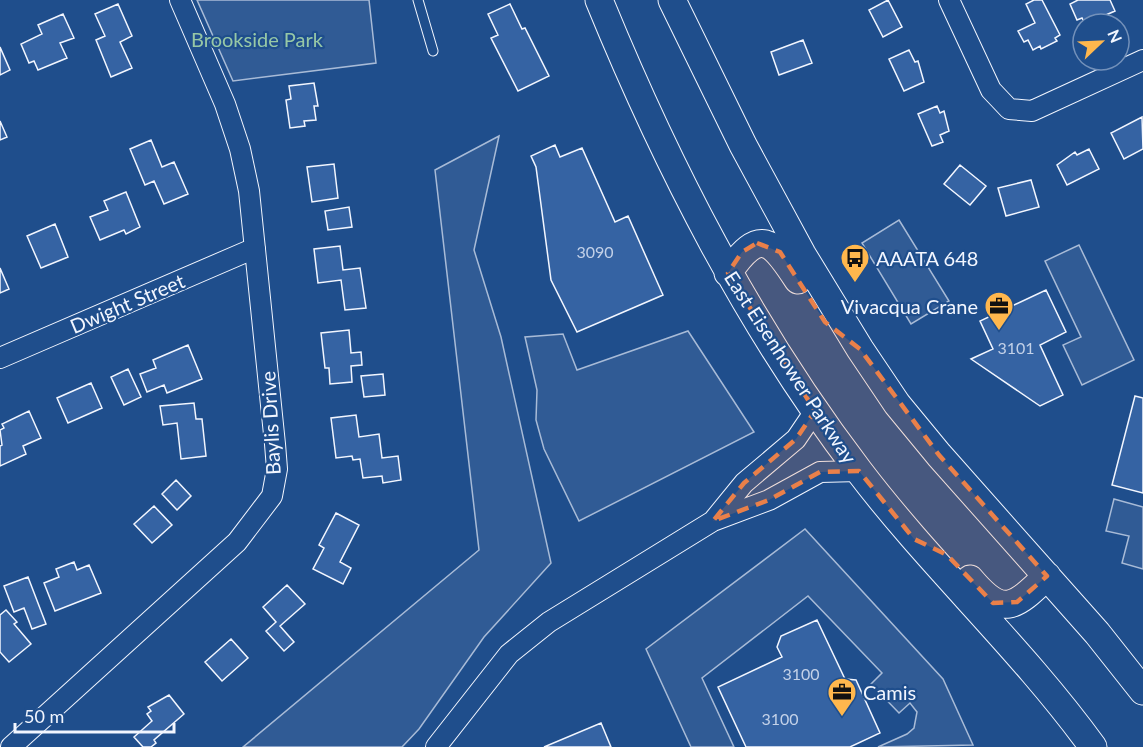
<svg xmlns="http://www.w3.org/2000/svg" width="1143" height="747" font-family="Lato,sans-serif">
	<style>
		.built { fill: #305b95; stroke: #a8bbd7; stroke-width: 1.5 }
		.building { fill: #3563a3; stroke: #f2f6ff; stroke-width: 1.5 }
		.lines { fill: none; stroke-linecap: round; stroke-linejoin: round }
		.service-casing { stroke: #f2f6ff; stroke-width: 11 }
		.minor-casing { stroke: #f2f6ff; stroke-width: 22 }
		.secondary-casing { stroke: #f2f6ff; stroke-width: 29 }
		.service { stroke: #1f4e8c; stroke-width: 9 }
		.minor { stroke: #1f4e8c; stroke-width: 20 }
		.secondary { stroke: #1f4e8c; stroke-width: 27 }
		.marked { fill: #ea8049; fill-opacity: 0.2; stroke: #ea8049; stroke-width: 4.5; stroke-dasharray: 12 8; stroke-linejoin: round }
		.labels { text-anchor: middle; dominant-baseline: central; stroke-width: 4.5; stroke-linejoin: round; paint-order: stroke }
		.number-label { font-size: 16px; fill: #c3d1e8 }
		.park-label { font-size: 20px; fill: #97c8a6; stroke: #1f4e8c }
		.poi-label { font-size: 20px; fill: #f2f6ff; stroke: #1f4e8c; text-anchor: start }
		.street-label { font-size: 20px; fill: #f2f6ff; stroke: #1f4e8c }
	</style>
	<rect width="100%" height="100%" fill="#1f4e8c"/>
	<path class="built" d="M197,0H369L376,63L233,81Z
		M499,136L474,250L501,337L551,563L484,637L419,729L402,747H243L479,550L435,170Z
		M899,220L949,301L911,324L862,243Z
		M1079,245L1134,360L1082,385L1063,345L1081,337L1045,261Z
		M688,331L754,432L579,521L544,449L536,420L537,390L525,337L563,334L577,370Z
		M1114,499L1143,507V569L1122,563L1129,536L1106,531Z
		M805,529L943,679L973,745L878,747L907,734L914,728L917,712L910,703L899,713L871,684L882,673L808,596L702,678L734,747H691L646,649Z"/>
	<path class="building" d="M888,0L902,27L883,37L869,10Z
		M1034,0H1042L1060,35L1055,38L1057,41L1041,49L1040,46L1033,50L1028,40L1024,42L1018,31L1035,23L1026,4Z
		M1078,0H1110L1115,11L1085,24L1082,18L1077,20L1070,4Z
		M118,4L132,36L120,42L132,68L111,77L96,40L105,36L95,14Z
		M510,4L522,29L525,28L549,76L518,91L491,38L498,35L488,14Z
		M63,14L74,38L60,43L67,58L38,70L34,61L29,63L21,44L42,34L38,25Z
		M803,40L812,63L779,75L771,52Z
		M0,47L10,70L0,75Z
		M909,50L915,62L918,61L924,82L904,91L889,59Z
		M314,83L318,106H314L316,120L304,121L305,126L290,128L286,100L291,99L289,86Z
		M937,106L940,113L944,111L949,131L940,135L943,142L932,146L918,114Z
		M1142,117L1143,149L1124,159L1111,133Z
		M0,121L7,137L0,140Z
		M151,140L162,167L174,162L188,194L164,204L154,181L145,185L130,149Z
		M555,145L560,157L582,148L615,222L628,216L663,295L577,332L551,280L536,167L531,156Z
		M1089,149L1099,169L1067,185L1057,165L1075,152L1077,155Z
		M334,164L338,198L312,202L307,167Z
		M960,165L986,186L970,205L944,184Z
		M1031,180L1039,207L1006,216L998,188Z
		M126,192L140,227L126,234L124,230L100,240L90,217L108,210L104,201Z
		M349,207L352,227L328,230L325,211Z
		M55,224L68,257L41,268L27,236Z
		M340,246L343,270L360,268L366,308L345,310L341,280L318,283L314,249Z
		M0,268L9,289L0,293Z
		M1046,290L1066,332L1040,345L1063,395L1040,406L971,359L993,349L980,321Z
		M349,330L351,353L361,352L362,365L351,366L352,382L330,384L329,368H325L321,333Z
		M188,345L202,379L167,393L164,385L147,392L140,374L156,368L153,360Z
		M128,369L141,397L124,405L111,377Z
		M383,374L385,395L364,397L361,376Z
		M91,383L102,408L68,423L57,398Z
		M1135,396L1143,398V493L1112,485Z
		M194,403L196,419H202L206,456L181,459L177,423L163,425L160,406Z
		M29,411L41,438L23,446L26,454L0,466V446L2,445L0,430L4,428L2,424Z
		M356,415L359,437L379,434L382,458L398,456L401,480L383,483L382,476L363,478L360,459L353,460L352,456L336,458L331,418Z
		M176,480L191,496L177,510L162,494Z
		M154,506L172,525L152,543L134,524Z
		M336,513L359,525L340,562L351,568L343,584L313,569L324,548L319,545Z
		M74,562L77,570L89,565L101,593L55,611L44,583L59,577L56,569Z
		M28,577L46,624L32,629L24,608L14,612L4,586Z
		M287,585L305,604L280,626L294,642L284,651L266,631L276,622L263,607Z
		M6,610L17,622L14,624L31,644L9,662L0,652V615Z
		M817,620L845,679L856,680L880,733L850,747H746L718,687L782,657L777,647L781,636Z
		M231,639L248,658L222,681L205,662Z
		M169,695L184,714L154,740L156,743L151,747H143L134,737L152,721L147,714L151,711L148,707Z
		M601,723L611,747H544Z"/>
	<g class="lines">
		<g class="service-casing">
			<path id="service" d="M418,0L433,51"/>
		</g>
		<g class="minor-casing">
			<path id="minor" d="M949,0L991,90L1009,109L1032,111L1143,60
				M0,358L255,248
				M713,521L744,483L796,439L815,411
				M11,747L237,542L272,496L277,469L275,444L249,191L240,149L225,104L180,0
				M436,747L509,654L549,622L713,521L769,500L820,472L859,471"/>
		</g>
		<g class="secondary-casing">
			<path id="secondary" d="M599,0C667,166 749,327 859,471C932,567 1022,649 1093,747
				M672,0L743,145L802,254L860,349L897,404L939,455L1097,633L1143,691
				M728,273C760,226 772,240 798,280
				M970,579C1003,618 1014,608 1047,576"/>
		</g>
		<use href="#service" class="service"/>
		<use href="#minor" class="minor"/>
		<use href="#secondary" class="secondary"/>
	</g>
	<path class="marked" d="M757,243L780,252L825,322L860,349L939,455L1047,576L1017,602L993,603L947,555L914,539L859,471L820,472L769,500L713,521L744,483L796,439L815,411L728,273L742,252Z"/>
	<defs>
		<g id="bus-pin" transform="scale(1.5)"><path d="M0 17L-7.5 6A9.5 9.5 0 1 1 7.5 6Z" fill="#ffb74d" stroke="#1f4e8c"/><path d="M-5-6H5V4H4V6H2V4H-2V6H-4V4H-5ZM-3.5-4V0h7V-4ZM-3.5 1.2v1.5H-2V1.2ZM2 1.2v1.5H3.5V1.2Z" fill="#111"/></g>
		<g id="office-pin" transform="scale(1.5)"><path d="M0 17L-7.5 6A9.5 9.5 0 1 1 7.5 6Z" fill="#ffb74d" stroke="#1f4e8c"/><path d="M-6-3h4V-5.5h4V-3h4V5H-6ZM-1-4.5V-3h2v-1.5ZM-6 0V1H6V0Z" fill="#111"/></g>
	</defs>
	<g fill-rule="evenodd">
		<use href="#bus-pin" x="855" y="258"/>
		<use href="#office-pin" x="999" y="306"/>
		<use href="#office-pin" x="842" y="692"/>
	</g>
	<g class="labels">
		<g class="number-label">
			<text x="595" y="251">3090</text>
			<text x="1016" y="347">3101</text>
			<text x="801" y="673">3100</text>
			<text x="780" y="718">3100</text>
		</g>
		<g class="park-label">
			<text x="257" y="39">Brookside Park</text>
		</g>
		<g class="poi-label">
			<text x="876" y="258">AAATA 648</text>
			<text x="978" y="306" text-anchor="end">Vivacqua Crane</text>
			<text x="863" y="692">Camis</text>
		</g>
		<g class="street-label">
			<text transform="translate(127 303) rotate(-23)">Dwight Street</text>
			<text transform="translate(791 367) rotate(57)">East Eisenhower Parkway</text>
			<text transform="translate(270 423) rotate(-93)">Baylis Drive</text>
		</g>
	</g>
	<g transform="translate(1101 42) rotate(67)"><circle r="28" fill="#1f4e8c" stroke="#7391ba" stroke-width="1.5"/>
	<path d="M0-4.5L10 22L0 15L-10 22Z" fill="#ffb74d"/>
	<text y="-9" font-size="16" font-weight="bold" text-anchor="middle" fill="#f2f6ff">N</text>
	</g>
	<path d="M15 723v9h159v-9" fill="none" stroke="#f2f6ff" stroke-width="3"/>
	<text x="24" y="723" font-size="18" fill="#f2f6ff" stroke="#1f4e8c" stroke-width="4.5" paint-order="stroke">50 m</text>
</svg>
